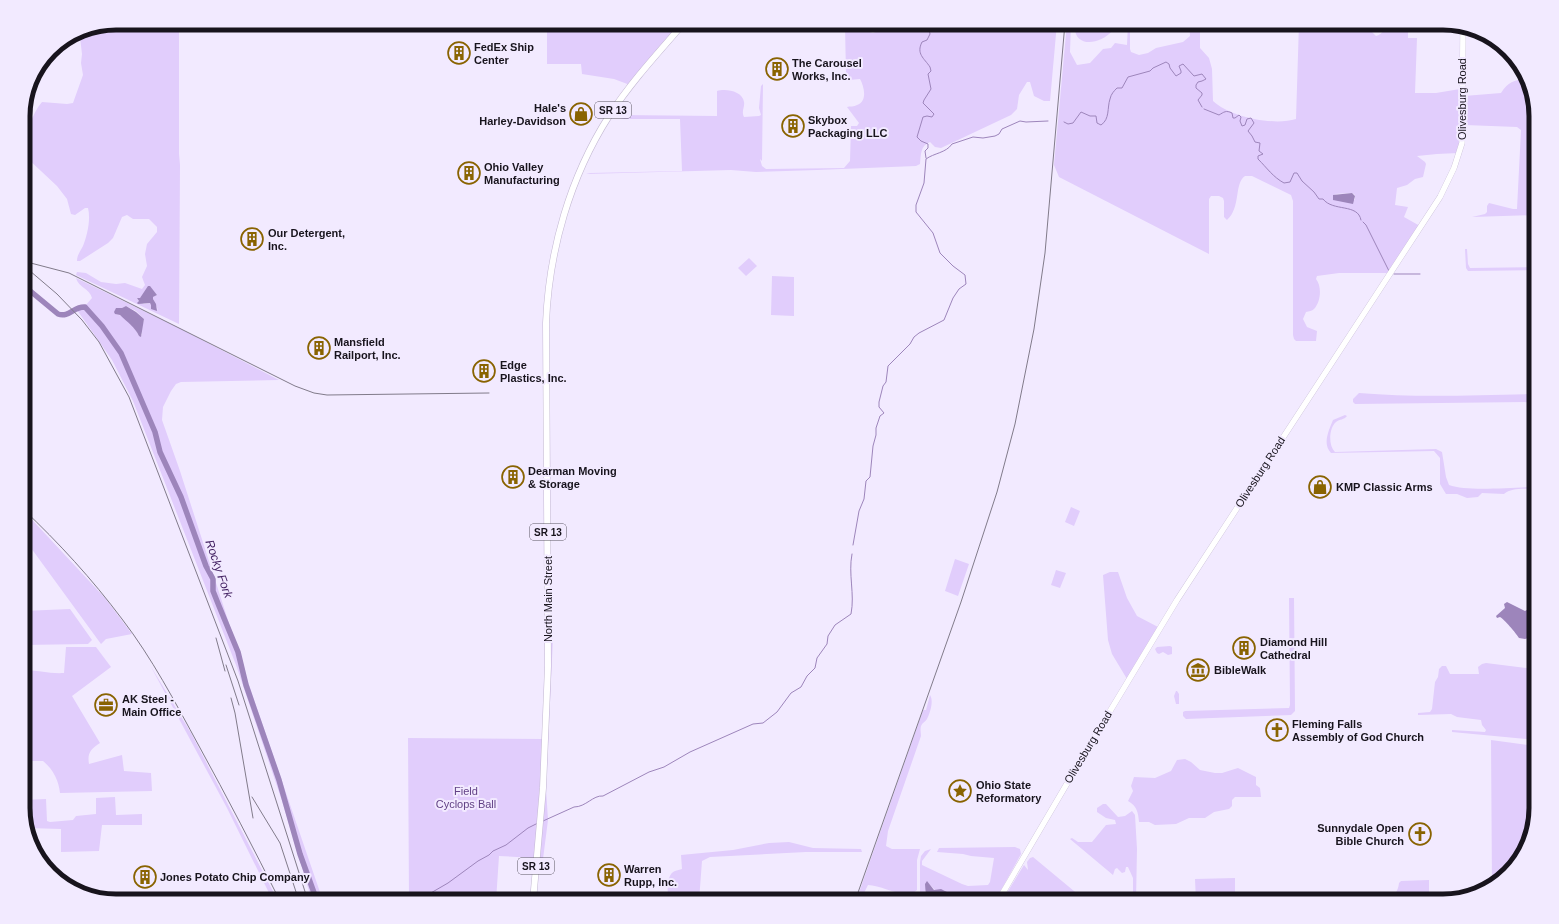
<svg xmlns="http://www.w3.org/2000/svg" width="1559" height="924" font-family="Arial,sans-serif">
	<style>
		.green { fill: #e1cdfc; fill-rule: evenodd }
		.water { fill: #9d85bb }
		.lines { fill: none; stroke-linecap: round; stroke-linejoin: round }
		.stream { stroke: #9d85bb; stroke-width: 1 }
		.river { stroke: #9d85bb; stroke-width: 5.5 }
		.major-casing { stroke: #c3b8d2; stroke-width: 6 }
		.highway-casing { stroke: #c3b8d2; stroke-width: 7 }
		.major { stroke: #fff; stroke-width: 5.5 }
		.highway { stroke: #fff; stroke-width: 6 }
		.rail { stroke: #817b8a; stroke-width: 1 }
		.labels { text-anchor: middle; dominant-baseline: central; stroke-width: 4; stroke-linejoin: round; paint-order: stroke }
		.shield { fill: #f2eaff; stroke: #595461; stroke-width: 1 }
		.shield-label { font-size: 10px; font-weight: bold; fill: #18141d }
		.poi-label { font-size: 11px; font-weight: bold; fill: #18141d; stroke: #f2eaff; text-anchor: start }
		.street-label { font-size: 11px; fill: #18141d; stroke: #f2eaff }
		.park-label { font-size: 11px; fill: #624286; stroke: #f2eaff }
		.water-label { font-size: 12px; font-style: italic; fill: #3f1d5f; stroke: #f2eaff }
		.rim { fill: none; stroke: #18141d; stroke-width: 5 }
	</style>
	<rect width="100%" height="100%" fill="#f2eaff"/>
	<path class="green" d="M116,23H179V154L180,165L179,324L76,275L77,272L86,273L101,282L116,284L125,283L142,289L145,285L142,277L147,266L145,254L147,244L157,232V227L149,219H133L127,215L122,217L113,238L108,243L80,261H77C77,255 80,252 83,246C87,236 91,220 88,208H85L75,215L71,214L67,199L57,186L26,157C25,138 30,116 42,102L67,104L73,103L83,75L81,63L82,54L80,37L81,30ZM148,288H151L157,295L153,297V299L158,310L150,303L144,304L139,301L137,298H140Z
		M547,23H682L630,85L614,79L582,74L581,64H547Z
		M847,23H854L857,28L873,33L878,31L888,23H1057L1050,101H1044L1034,96L1030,82H1027L1019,95L1017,109L1011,115L941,148L935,147L930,142C920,146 921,155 920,164L916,166L817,170L756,172L731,170L586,174L590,173L682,171L680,119H624L618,117L619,115L717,116V91C725,88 743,91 744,102C745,107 741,111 744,117L759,116L761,115L759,108L761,86L763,84L762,161L760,159L762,166L766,169L844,168L850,161L851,126H857L859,123L847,107C850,106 854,107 857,105C868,101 864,86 860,79L849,80L846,75L845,25Z
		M1067,23H1071L1070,52L1077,65L1090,63L1103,49L1111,48L1115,43L1127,45L1128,23H1130V49L1131,52L1139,55L1148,53L1156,48L1183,42L1190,36L1189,23H1200V48L1209,58L1212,69L1213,101C1230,117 1274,126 1296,119L1299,23H1371V31L1376,36C1383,34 1384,30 1386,23H1408V38H1417L1415,93H1436L1460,89L1461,134L1458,153L1437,154L1417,156L1425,162L1426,164L1423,177L1415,179L1407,185L1397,188L1395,205L1408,207L1404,217L1420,226L1390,273H1339L1317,276L1316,279C1322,286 1321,302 1314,309C1312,311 1309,311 1306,312L1303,319L1307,327L1317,331L1316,341H1296L1294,339L1293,335V201L1291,195L1252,176H1245C1234,183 1241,208 1227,220L1224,217V201L1223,198L1219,196H1211L1209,199V254L1059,177L1054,165ZM1352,193L1355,195V200L1334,194Z
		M1075,23H1111L1112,31C1100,45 1072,49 1075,23Z
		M1526,79L1536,111V215L1472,217L1485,214L1487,212V206L1489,203L1513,209H1517L1521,130L1517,127L1465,125L1464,96L1501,93C1508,82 1514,80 1526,79Z
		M1465,249H1467L1468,264L1470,268L1536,267V270L1468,271L1466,268Z
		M749,258L757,266L746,276L738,268Z
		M772,276L794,277V316L771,315Z
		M76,278L179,328L279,380L181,382L176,384L171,391L163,407L162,420L180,471L246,676L323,901H312L282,801L236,665L133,401L112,360L77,310L85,306L92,298C90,289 78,287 76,278ZM126,306L136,311L144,319L141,331L142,335L139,336C135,327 125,315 115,314L116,308H122Z
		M1359,393C1418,398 1477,395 1536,394V402L1355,404L1353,402V399Z
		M1345,415L1347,416C1344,420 1340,419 1336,422C1329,428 1328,445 1335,452L1436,449L1442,452L1446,477L1449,485C1468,492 1513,487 1536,487V489C1526,489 1512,487 1504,494L1482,493L1478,497L1467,498L1457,494H1446L1440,484V458L1434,451L1331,453C1322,444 1329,430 1333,420Z
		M1071,507L1080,511L1074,526L1065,522Z
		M23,510L105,598L132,634L106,639L101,644L23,537Z
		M955,559L969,564L958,596L945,591Z
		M1056,570L1066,573L1060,588L1051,585Z
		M1110,572H1118L1127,598L1137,616L1158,627L1127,679L1112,654L1108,640L1103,575Z
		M1289,598H1294L1295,711L1291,715L1186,719L1183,716V712L1185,711L1289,708L1290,705Z
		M70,609L92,640L88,644L23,645V611Z
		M550,638H553L546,789L548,820L543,859H540Z
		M1170,646L1172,647V654L1168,655L1163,652L1159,654L1157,653L1155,649L1157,647Z
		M66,647H96L111,667L72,696L100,743C91,749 87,753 89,764L122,755L124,771L151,773L152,791L60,793C59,781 53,769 43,761H23V670C37,670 50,674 64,673Z
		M1486,663L1527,668L1536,666V740L1452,732V730L1485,732L1486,730L1482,725L1481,720L1457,717L1451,714L1418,715V713L1430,712L1432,709L1435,682L1438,677L1439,669L1442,666H1446L1450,674H1479L1478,667L1482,664Z
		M150,665L191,733L278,901H273L227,808Z
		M1176,691H1177L1179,694V704H1176L1174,696Z
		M930,695C934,701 930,713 927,719C925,722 922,723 921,726C920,730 921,733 921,736L888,831L886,846L892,849H920L917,860V890C905,901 883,885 868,885L863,895L856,901L923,710H926Z
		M408,738L543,739L535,858L499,856L496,901H405L409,899Z
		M1491,740L1536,746V808L1523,854L1492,886Z
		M1185,759L1191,762L1200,770L1215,773H1222L1238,768L1256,777V785L1260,788L1261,797H1235L1232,800V806L1229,809L1214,812L1205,818H1189L1176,824L1155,825L1149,822H1139C1138,812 1137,806 1128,801L1133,791L1131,786L1134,777L1155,778L1171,771L1177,760Z
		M115,797L116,815L142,814V825H102L99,851L61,852V829L28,828L23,813V800L46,799L47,821L50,822L73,820L76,816L96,814V798Z
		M1103,804H1106L1118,817L1125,816L1132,811L1135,815L1137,849L1136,901H1133V878L1128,867H1126L1125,872L1122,873L1117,868L1115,869L1113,875L1070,839L1072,838L1078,842H1092L1106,825L1116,824L1115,820L1106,818L1097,812V808Z
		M789,842L813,848L861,849L862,852H806L710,857L702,861L699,901H669C667,893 666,874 675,871C677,870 680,870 682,869L681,855L733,850L769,843Z
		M1015,847L1020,849L1021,854L995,901H920V862L921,856L925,851L931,849L922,861V865L962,884L968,886L988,885L990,882L994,858L971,856L963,854L937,852L939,848ZM928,883L935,890H944L946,895H942L934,900L926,898L925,892Z
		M1033,857L1086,901H1002L1024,865L1028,870L1027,862L1030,858Z
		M1235,878V901H1196L1195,879Z
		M1429,880V901H1385C1394,897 1398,892 1399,883L1401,881Z"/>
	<path class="water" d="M1352,193L1355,196L1353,204L1333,200V195Z
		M148,286H150L157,295L153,297V299L156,304L157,311L151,309V305L150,303L138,304L137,303L139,301L137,298H140Z
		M126,306L136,312L144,319L141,337L139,336C135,327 127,322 120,315L115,314L114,312L116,308H122Z
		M1507,602L1525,611L1536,605V636L1525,639L1519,638C1516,633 1504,619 1500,617L1497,618L1496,616L1505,608L1504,604Z
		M927,881L934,890L941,889L947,892L946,895H942L934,900L926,898L925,884Z"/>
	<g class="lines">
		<path class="stream" d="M1204,109L1219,115C1224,112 1226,110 1232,113L1233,118H1235L1239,115L1241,117L1240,121L1242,126L1245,125L1247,119L1251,118L1254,123L1248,131L1252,136L1255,142L1260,143L1259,151L1263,154L1258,156V159C1267,168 1273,177 1284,183L1290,182L1294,173H1297L1302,181L1314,192L1319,199H1323C1333,212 1358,203 1361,220
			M1064,122L1068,124L1073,123L1081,112L1090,116H1096L1097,123L1101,125C1110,119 1107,108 1110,99C1111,94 1114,91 1117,88H1122L1128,77L1150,71L1153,68L1166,62L1169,64L1170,68L1176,76L1181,73V71L1179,66L1183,64L1194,76L1202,74L1206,79L1202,81L1198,82L1196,85V88L1202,93V95L1198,100L1202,107
			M926,158L925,151L928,148V144L921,141L917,137L923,117L927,116L932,117L934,114L923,103L924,100L931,89L928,74L931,71L930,67C924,58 916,54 922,42L927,40L930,34L928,23
			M1363,222L1366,225L1389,271
			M1394,274H1420
			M853,545L859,511L864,499L866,481L870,477L873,446L876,435V428L880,416L884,413L879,407V402L883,386L886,382L888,366L910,344L914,337L919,333L944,320L953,298L959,289L966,284L965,275L953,266L940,253L933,233L916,212V205L924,183L926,159C934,153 946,153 952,144L973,137L983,138L995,136L999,134L1002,129L1020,121L1026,122L1048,121
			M543,821L574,807C586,807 593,795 603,796L649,772L664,767L690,752L753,724L763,723L777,712L791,693L801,687L807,676L815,668L817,658L827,644L828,636L835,625L851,614C855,594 848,574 852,554
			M417,901L448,883L478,861L489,855L493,851L506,845L528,828L538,823"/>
		<path class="river" d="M23,285L58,314C69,318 74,306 85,307L102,326L121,353L155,432L160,452L181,497L206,566L213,579V591L219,606L238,652L246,685L279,780L300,854L317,901"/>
		<g class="major-casing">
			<path id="major" d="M998,901L1092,741L1177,600L1440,197L1454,168L1462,143L1463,28"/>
		</g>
		<g class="highway-casing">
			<path id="highway" d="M533,901L543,788L548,666L546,323C549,250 570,177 609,116C631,82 658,53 684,23"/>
		</g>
		<use href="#major" class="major"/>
		<use href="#highway" class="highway"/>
		<path class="rail" d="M23,261L69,273L295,386L314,393L327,395L489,393
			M23,265L57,294L82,320L99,342L129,397L238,681L308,901
			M23,325L24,328
			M23,509C59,543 92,579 122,619C152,658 175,702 199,746C227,797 254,849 280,901
			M216,638L225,671
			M226,665L239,705
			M231,698L235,713L253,818
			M252,797L280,843L299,901
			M855,901L961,602L997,492L1015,424L1034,329L1045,253L1065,23"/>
	</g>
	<defs>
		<g id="building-ring" transform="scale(1.15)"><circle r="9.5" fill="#f2eaff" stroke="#896301" stroke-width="1.5"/><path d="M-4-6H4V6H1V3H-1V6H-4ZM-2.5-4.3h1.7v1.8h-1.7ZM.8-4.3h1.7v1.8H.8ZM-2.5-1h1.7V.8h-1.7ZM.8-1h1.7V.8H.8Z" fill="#896301"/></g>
		<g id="shop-ring" transform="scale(1.15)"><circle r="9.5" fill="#f2eaff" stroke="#896301" stroke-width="1.5"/><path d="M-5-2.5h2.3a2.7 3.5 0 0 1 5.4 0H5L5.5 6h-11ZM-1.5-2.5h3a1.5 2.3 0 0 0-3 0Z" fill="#896301"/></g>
		<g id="museum-ring" transform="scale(1.15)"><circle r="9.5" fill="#f2eaff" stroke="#896301" stroke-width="1.5"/><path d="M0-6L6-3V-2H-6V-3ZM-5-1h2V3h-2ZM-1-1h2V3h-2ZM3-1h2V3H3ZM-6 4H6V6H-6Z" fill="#896301"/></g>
		<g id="office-ring" transform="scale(1.15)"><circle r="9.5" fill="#f2eaff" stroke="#896301" stroke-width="1.5"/><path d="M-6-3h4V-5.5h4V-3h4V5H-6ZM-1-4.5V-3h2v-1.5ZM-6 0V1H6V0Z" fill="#896301"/></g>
		<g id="church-ring" transform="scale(1.15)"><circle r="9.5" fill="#f2eaff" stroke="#896301" stroke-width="1.5"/><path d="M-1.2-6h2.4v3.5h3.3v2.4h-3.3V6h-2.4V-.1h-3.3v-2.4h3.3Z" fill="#896301"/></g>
		<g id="sight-ring" transform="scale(1.15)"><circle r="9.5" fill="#f2eaff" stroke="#896301" stroke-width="1.5"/><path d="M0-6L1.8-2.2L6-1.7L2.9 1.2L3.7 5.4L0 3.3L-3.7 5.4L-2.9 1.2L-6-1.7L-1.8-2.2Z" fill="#896301"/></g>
	</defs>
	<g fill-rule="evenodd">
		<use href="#building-ring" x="459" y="53"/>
		<use href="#building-ring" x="777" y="69"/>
		<use href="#shop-ring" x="581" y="114"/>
		<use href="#building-ring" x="793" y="126"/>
		<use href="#building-ring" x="469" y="173"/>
		<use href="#building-ring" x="252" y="239"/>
		<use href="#building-ring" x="319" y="348"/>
		<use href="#building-ring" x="484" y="371"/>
		<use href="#building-ring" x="513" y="477"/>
		<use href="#shop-ring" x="1320" y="487"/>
		<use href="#building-ring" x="1244" y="648"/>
		<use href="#museum-ring" x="1198" y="670"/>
		<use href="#office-ring" x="106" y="705"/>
		<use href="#church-ring" x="1277" y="730"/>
		<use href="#sight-ring" x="960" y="791"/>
		<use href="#church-ring" x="1420" y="834"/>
		<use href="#building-ring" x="609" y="875"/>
		<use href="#building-ring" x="145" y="877"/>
	</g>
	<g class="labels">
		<g class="shield">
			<rect x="595" y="102" width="36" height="16" rx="3"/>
			<rect x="530" y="524" width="36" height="16" rx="3"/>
			<rect x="518" y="858" width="36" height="16" rx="3"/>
		</g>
		<g class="shield-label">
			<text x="613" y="110">SR 13</text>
			<text x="548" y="532">SR 13</text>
			<text x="536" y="866">SR 13</text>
		</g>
		<g class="poi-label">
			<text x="474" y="47">FedEx Ship<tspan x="474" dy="13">Center</tspan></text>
			<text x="792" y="63">The Carousel<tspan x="792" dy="13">Works, Inc.</tspan></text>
			<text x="566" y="108" text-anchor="end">Hale's<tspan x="566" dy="13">Harley-Davidson</tspan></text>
			<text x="808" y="120">Skybox<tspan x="808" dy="13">Packaging LLC</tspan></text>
			<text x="484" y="167">Ohio Valley<tspan x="484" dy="13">Manufacturing</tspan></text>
			<text x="268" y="233">Our Detergent,<tspan x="268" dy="13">Inc.</tspan></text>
			<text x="334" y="342">Mansfield<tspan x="334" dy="13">Railport, Inc.</tspan></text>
			<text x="500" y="365">Edge<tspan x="500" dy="13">Plastics, Inc.</tspan></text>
			<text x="528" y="471">Dearman Moving<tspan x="528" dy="13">&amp; Storage</tspan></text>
			<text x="1336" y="487">KMP Classic Arms</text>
			<text x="1260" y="642">Diamond Hill<tspan x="1260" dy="13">Cathedral</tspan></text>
			<text x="1214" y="670">BibleWalk</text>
			<text x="122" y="699">AK Steel -<tspan x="122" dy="13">Main Office</tspan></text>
			<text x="1292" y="724">Fleming Falls<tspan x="1292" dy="13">Assembly of God Church</tspan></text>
			<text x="976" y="785">Ohio State<tspan x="976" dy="13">Reformatory</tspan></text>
			<text x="1404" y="828" text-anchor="end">Sunnydale Open<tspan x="1404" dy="13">Bible Church</tspan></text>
			<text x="624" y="869">Warren<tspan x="624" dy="13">Rupp, Inc.</tspan></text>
			<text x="160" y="877">Jones Potato Chip Company</text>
		</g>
		<g class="street-label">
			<text transform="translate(1462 99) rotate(-90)">Olivesburg Road</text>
			<text transform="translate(1260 472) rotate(-57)">Olivesburg Road</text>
			<text transform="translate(548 599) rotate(-90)">North Main Street</text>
			<text transform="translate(1088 747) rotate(-59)">Olivesburg Road</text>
		</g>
		<g class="park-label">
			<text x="466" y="791">Field<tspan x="466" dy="13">Cyclops Ball</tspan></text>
		</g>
		<g class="water-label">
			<text transform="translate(219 569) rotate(71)">Rocky Fork</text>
		</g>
	</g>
	<path d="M0 0H1559V924H0ZM116 30H1443A86 86 0 0 1 1529 116V808A86 86 0 0 1 1443 894H116A86 86 0 0 1 30 808V116A86 86 0 0 1 116 30Z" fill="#f2eaff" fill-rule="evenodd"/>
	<path class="rim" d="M116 30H1443A86 86 0 0 1 1529 116V808A86 86 0 0 1 1443 894H116A86 86 0 0 1 30 808V116A86 86 0 0 1 116 30Z"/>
</svg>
